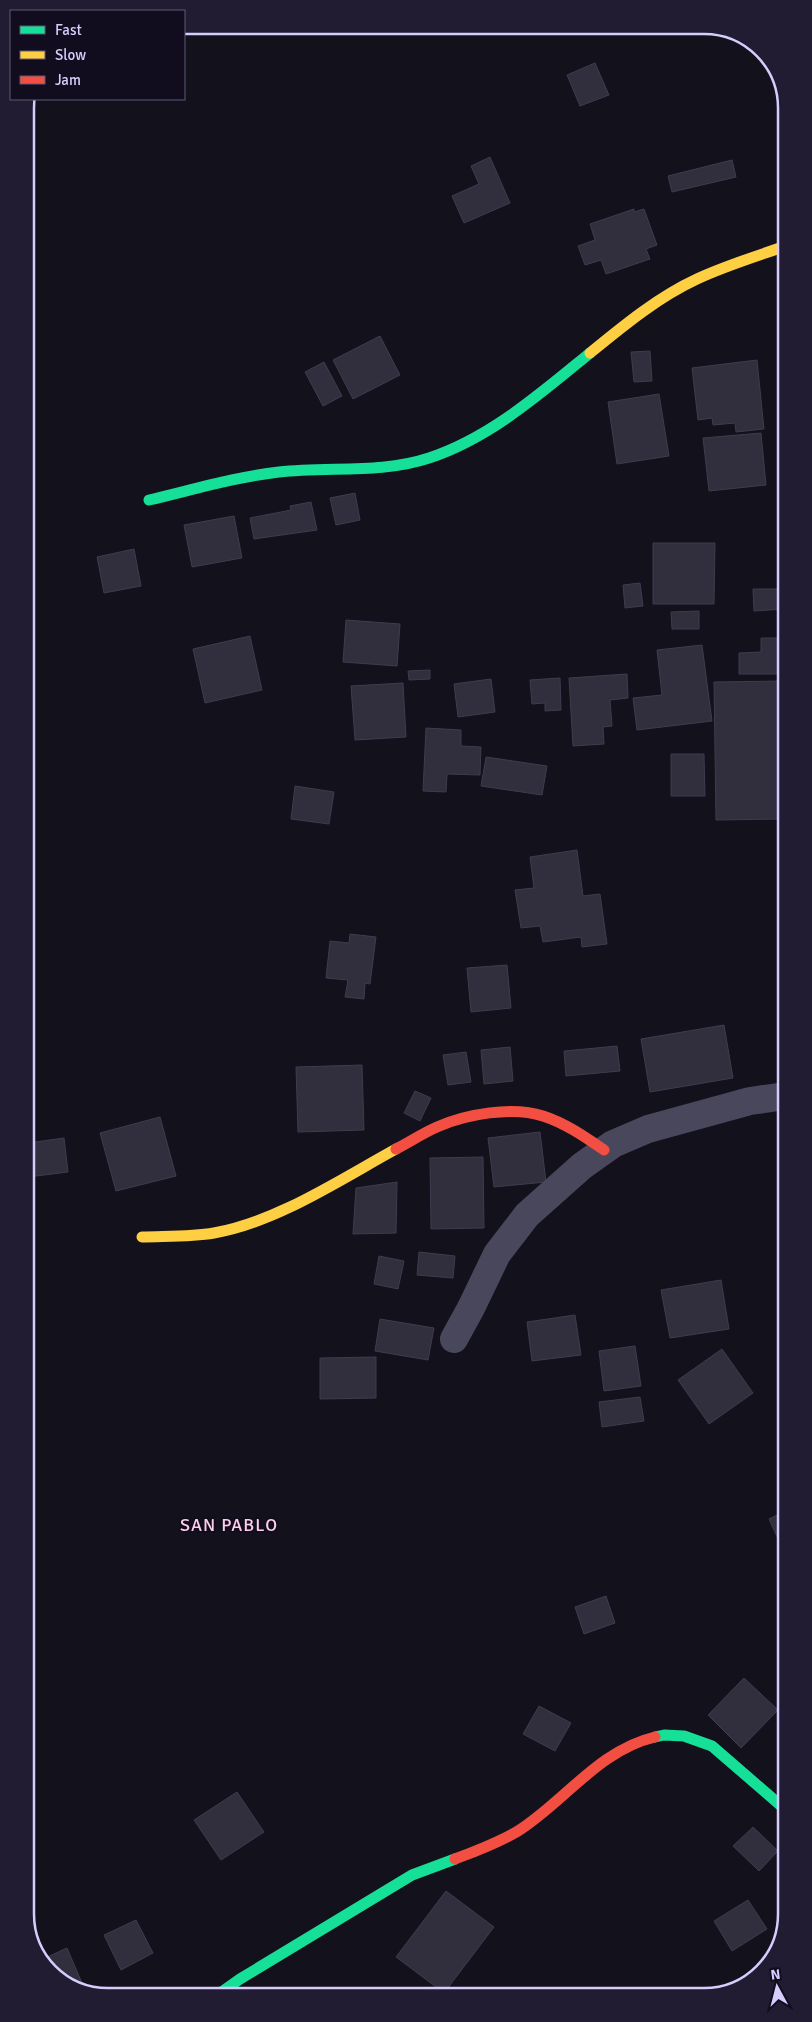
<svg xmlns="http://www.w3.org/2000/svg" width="812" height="2022" font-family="Signika,sans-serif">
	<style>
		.building { fill: #312f3e; stroke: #403b4f }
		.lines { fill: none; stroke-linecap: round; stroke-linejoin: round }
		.street { stroke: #49475c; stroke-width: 28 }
		.fast { stroke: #16e098; stroke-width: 11 }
		.slow { stroke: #ffcf43; stroke-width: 11 }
		.jam { stroke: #f24e42; stroke-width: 11 }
		.labels { text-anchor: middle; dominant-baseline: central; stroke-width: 4; stroke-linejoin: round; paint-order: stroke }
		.quarter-label { font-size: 18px; letter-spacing: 1px; fill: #fdcfea; stroke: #110d1f }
		.rim { fill: none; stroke: #d5cdfd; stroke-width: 2.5 }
	</style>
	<rect width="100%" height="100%" fill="#13111b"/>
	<path class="building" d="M595,63L609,95L580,106L567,75Z
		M490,157L510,203L464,223L452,196L479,184L471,166Z
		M732,160L736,177L672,192L668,176Z
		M634,209V212L644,209L657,245L646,249L650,259L606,274L601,260L585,265L578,246L595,240L590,224Z
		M380,336L400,375L353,399L333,360Z
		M650,351L652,381L634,382L631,352Z
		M757,360L764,429L736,432L735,423L713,425L712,418L698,420L692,368Z
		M324,362L342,396L323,406L305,372Z
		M659,394L669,456L617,464L608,402Z
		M761,433L766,485L709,491L703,438Z
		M355,493L360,520L336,525L330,498Z
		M311,502L317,530L254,539L250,518L291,510L290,506Z
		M234,516L242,558L192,567L184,525Z
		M653,543H715L714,604H653Z
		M134,549L141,586L104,593L97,557Z
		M640,583L643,606L625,608L623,585Z
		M753,589H784V609L754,611Z
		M699,611V629H672L671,612Z
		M346,620L400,624L397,666L343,662Z
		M250,636L262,690L205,703L193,649Z
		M761,638H782L783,674H739V653L761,652Z
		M702,645L712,721L637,730L633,698L662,695L657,650Z
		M430,670V679L409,680L408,671Z
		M627,674L628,698L610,700L612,726L603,727L604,744L573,746L569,678Z
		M560,678L561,710L545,711V703L532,704L530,680Z
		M491,679L495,712L458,717L454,684Z
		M784,681V819L716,820L714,682Z
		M403,683L406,737L355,740L351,686Z
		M426,728L461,730V746L481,747L480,775L447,774L446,792L423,791Z
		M671,754H704L705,796H671Z
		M486,757L547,766L542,795L481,786Z
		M295,786L334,792L329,824L291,819Z
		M577,850L583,896L600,894L607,944L582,947L581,937L543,942L540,926L521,928L515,890L534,888L530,857Z
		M350,934L376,937L370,984L365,983L364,999L345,997L348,980L326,978L330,941L349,943Z
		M507,965L511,1008L471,1012L467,968Z
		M724,1025L733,1078L650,1092L641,1039Z
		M617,1046L620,1071L566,1076L564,1051Z
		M510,1047L513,1081L484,1084L481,1050Z
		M466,1052L471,1082L448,1085L443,1055Z
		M362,1065L364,1130L298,1132L296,1067Z
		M415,1091L431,1098L420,1121L404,1113Z
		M160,1117L176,1176L116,1191L100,1133Z
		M540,1132L546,1182L494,1187L488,1138Z
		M64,1138L68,1172L28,1177V1143Z
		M483,1157L484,1228L431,1229L430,1158Z
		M397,1182L396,1233L353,1234L356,1188Z
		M419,1252L455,1256L453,1278L417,1275Z
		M379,1256L404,1261L398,1289L374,1284Z
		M721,1280L729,1329L670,1338L661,1290Z
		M575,1315L581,1355L532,1361L527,1322Z
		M380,1319L434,1328L428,1360L375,1351Z
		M635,1346L641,1386L604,1391L599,1351Z
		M722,1349L753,1393L709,1424L678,1380Z
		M376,1357V1398L320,1399V1358Z
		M640,1397L644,1421L602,1427L599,1402Z
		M786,1511V1553L785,1554L769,1519Z
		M786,1570V1587L780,1573Z
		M606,1596L615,1623L584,1634L575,1607Z
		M744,1678L778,1710L741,1748L708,1715Z
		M539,1706L571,1723L555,1751L523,1734Z
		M237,1792L264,1832L221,1860L194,1820Z
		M753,1827L778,1851L759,1871L733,1846Z
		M446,1891L494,1927L444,1993L396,1957Z
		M748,1900L767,1929L732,1951L714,1921Z
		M136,1920L153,1953L121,1970L104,1935Z
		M67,1948L85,1990L57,1980L43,1959Z
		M302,1989L309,1995L296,1996Z"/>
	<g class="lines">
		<path class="street" d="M454,1339L471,1308L497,1254L527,1215L582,1166L613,1144L648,1129L750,1101L785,1096"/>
		<path class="fast" d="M149,500C192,490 235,477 279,472C328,466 381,474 429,458C490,438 541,393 590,353
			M655,1737L664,1735L684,1736L712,1746L787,1811
			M216,1996L240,1979L412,1875L455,1859"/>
		<path class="slow" d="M590,353C623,326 658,297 697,279C725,266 754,257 783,247
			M142,1237C166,1236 191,1237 214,1233C277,1222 341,1179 396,1149"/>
		<path class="jam" d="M396,1149C410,1142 423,1133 437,1127C466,1114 513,1106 543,1116C565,1123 585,1137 604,1150
			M455,1859C476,1851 498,1843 518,1831C564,1802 599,1750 655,1737"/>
	</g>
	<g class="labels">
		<g class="quarter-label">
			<text x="229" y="1525">SAN PABLO</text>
		</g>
	</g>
	<path d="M0 0H812V2022H0ZM108 34H704A74 74 0 0 1 778 108V1914A74 74 0 0 1 704 1988H108A74 74 0 0 1 34 1914V108A74 74 0 0 1 108 34Z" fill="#211c31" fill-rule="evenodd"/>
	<path class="rim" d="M108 34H704A74 74 0 0 1 778 108V1914A74 74 0 0 1 704 1988H108A74 74 0 0 1 34 1914V108A74 74 0 0 1 108 34Z"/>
	<rect x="10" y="10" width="175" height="90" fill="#110d1f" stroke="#5f5a78"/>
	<rect x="20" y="26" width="25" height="8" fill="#16e098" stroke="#5f5a78"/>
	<text x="55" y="35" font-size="15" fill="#d5cdfd">Fast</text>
	<rect x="20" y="51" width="25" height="8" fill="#ffcf43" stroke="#5f5a78"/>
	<text x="55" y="60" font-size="15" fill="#d5cdfd">Slow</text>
	<rect x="20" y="76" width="25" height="8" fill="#f24e42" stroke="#5f5a78"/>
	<text x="55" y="85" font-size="15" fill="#d5cdfd">Jam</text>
	<g transform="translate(777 1987) rotate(353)" stroke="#110d1f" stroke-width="4" paint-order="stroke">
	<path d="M0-4L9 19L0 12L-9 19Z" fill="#d5cdfd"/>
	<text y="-8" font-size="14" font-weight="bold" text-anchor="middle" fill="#d5cdfd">N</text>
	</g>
</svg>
